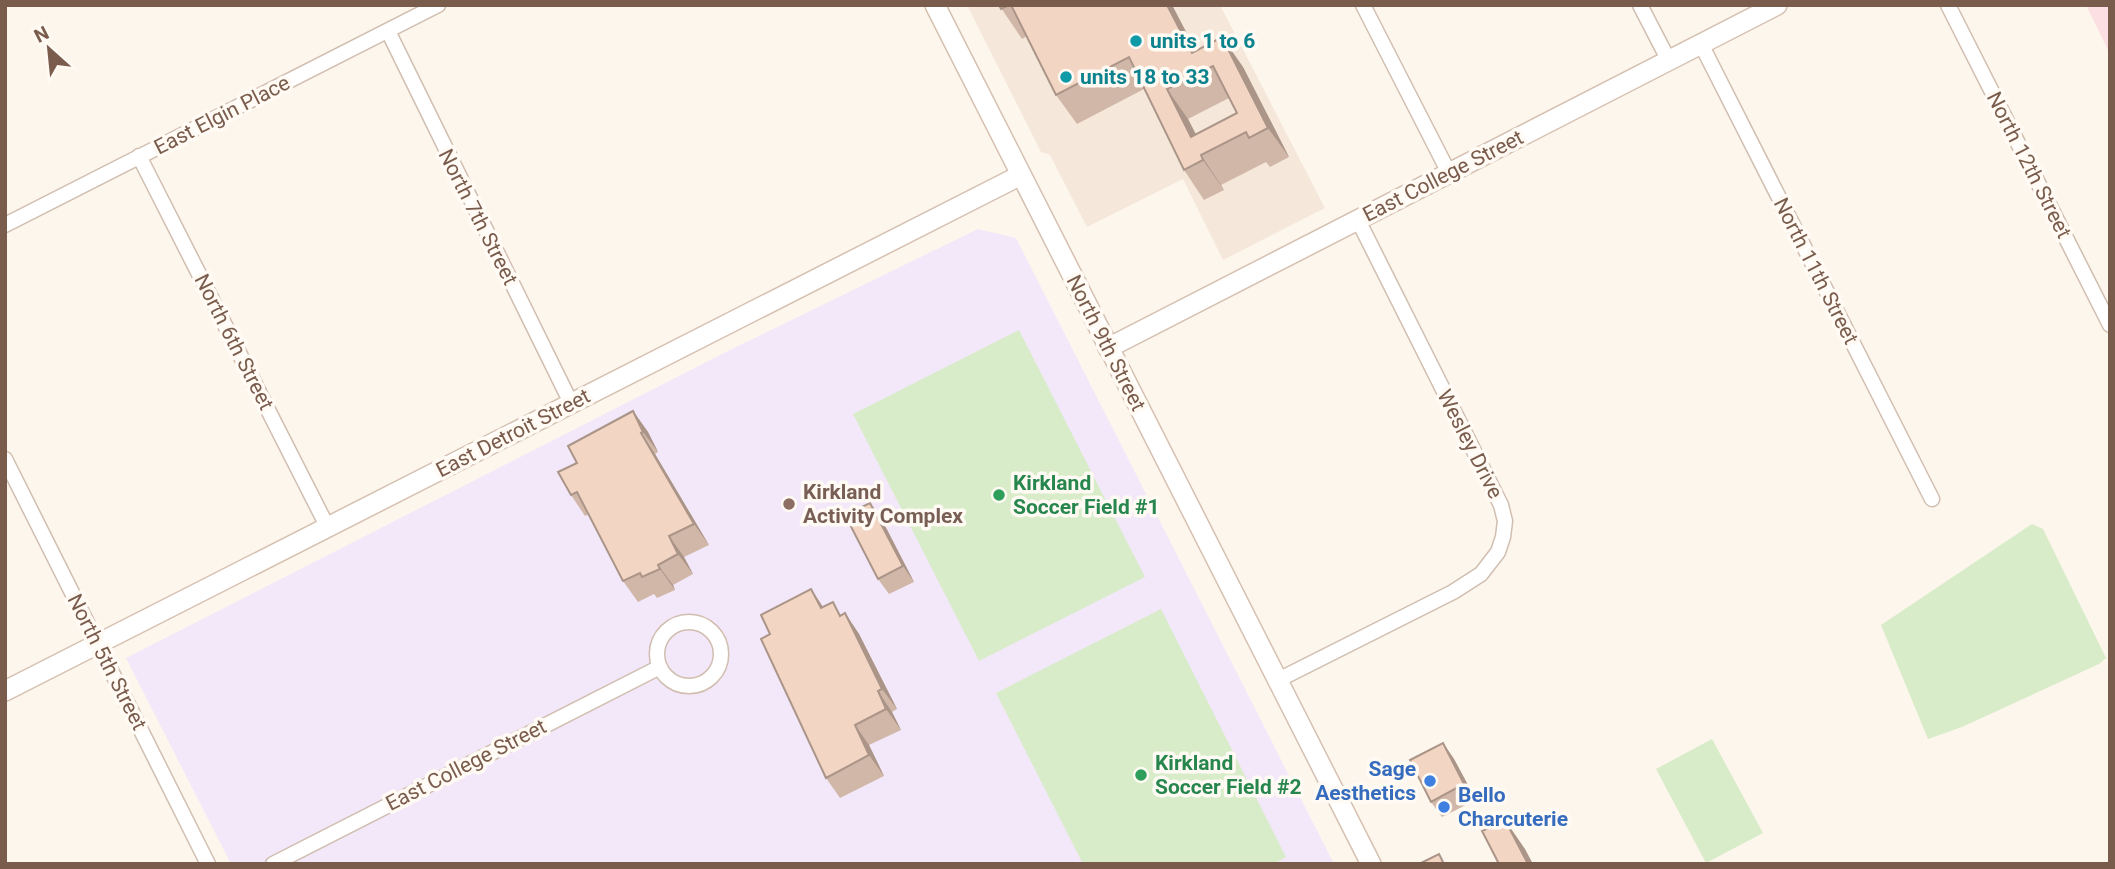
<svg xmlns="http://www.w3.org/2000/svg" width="2115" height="869" font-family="Roboto,sans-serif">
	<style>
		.residential { fill: #f5e8da }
		.education { fill: #f3e8fa }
		.medical { fill: #fbdfe3 }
		.green { fill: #d8ecc9 }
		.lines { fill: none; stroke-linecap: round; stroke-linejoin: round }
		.street-casing { stroke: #d1beb0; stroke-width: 17 }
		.secondary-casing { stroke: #d6c0b0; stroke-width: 22 }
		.street { stroke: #fff; stroke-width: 14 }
		.secondary { stroke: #fff; stroke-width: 19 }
		.wall { fill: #d1b7a8; fill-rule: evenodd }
		.shaded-wall { fill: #aa9588 }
		.building { fill: #f3d5c3; stroke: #aa9588; stroke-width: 2; fill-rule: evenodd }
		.culture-dot { fill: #0f9aa8; stroke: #fffaf3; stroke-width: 2.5 }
		.leisure-dot { fill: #2e9e5b; stroke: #fffaf3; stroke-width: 2.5 }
		.education-dot { fill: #8d6e63; stroke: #fffaf3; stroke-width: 2.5 }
		.shop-dot { fill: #3f7fe0; stroke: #fffaf3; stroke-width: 2.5 }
		.labels { text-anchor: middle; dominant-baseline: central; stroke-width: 7; stroke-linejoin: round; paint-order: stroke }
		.culture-label { font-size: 21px; font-weight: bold; fill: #0d838f; stroke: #fffaf3; text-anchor: start }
		.street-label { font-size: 21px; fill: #7a5c4d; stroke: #fffaf3 }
		.leisure-label { font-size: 21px; font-weight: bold; fill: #27864d; stroke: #fffaf3; text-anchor: start }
		.education-label { font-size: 21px; font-weight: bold; fill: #785e54; stroke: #fffaf3; text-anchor: start }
		.shop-label { font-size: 21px; font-weight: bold; fill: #366cbe; stroke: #fffaf3; text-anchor: end }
	</style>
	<rect width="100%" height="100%" fill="#fdf6ec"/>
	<path class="residential" d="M967,5H1220L1325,208L1223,260L1183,179L1087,227L1050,155L1041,152Z"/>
	<path class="education" d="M978,229L1016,238L1334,864H231L126,658L730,350Z"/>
	<path class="medical" d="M2086,5H2110V54Z"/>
	<path class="green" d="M1019,330L1145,577L979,661L853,414Z
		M2032,524L2043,529L2106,658L2099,664L1962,727L1928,739L1881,625Z
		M1161,609L1286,857L1273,864H1083L996,693Z
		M1712,739L1763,833L1706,863L1656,769Z"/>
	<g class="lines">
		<g class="street-casing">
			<path id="street" d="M1363,5L1449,173
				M1640,5L1669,61
				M1948,5L2110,325
				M388,31L571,403
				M1701,44L1932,499
				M139,156L328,528
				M5,225L438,5
				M5,459L208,864
				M657 654a32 32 0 1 1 64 0a32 32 0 1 1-64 0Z
				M1276,681L1453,592L1481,574L1498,552L1503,537L1505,521L1501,505L1358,220
				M273,864L660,667"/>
		</g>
		<g class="secondary-casing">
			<path id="secondary" d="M935,5L1371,864
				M1108,348L1777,5
				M5,691L1021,175"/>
		</g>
		<use href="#street" class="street"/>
		<use href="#secondary" class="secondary"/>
	</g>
	<path class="wall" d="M999,5H1172L1196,51L1222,37L1243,67L1289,157L1270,167L1266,162L1221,185L1224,190L1204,200L1184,170L1144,89L1077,124L1056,95L1027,36L1022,39ZM1229,98L1237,113L1196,134L1188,119Z
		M633,411L648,432L658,452L655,454L709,545L684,557L693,574L673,585L675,590L657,598L654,594L638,602L623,581L589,514L585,516L571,495L577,463Z
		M870,503L881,518L914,582L889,594L878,579Z
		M811,589L823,607L842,615L845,613L859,634L897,709L892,712L901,730L869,745L884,776L840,798L826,778L770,634Z
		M1443,743L1454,759L1476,800L1442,817L1431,802Z"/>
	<path class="shaded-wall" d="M1167,5H1172L1206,70L1192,53Z
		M1222,37L1243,67L1289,157L1268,128Z
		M1167,89L1188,119L1205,153L1191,137Z
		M1201,155L1221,185L1224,190L1203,160Z
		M633,411L648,432L658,452L643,432Z
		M641,433L655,454L709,545L694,524Z
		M870,503L881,518L914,582L903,566Z
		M669,536L684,557L693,574L678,554Z
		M658,565L673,585L675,590L660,569Z
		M811,589L825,610L821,608Z
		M845,613L859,634L897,709L882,689Z
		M878,691L892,712L901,730L886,709Z
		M855,725L869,745L884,776L869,755Z
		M1443,743L1454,759L1476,800L1464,784Z
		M1505,820L1525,849L1533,864H1528Z"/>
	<path class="building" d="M999,5H1009L1001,9Z
		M1011,5H1167L1192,53L1222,37L1268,128L1249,138L1246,132L1201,155L1203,160L1184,170L1129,57L1056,95ZM1213,66L1237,113L1191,137L1167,89Z
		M633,411L643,432L641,433L694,524L669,536L678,554L658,565L660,569L642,577L640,573L623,581L577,492L571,495L558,472L577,463L568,446Z
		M870,503L903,566L878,579L845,515Z
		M811,589L821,608L833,602L840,616L845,613L882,689L878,691L886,709L855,725L869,755L826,778L761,639L770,634L761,615Z
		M1443,743L1464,784L1431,802L1410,760Z
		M1505,820L1528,864H1499L1482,831Z
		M1439,854L1444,864H1419Z"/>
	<g class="culture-dot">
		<circle cx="1136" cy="41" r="7"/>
		<circle cx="1066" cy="77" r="7"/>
	</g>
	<g class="leisure-dot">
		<circle cx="999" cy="495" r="7"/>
		<circle cx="1141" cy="775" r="7"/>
	</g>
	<circle class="education-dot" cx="789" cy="504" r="7"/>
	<g class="shop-dot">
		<circle cx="1430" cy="781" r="7"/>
		<circle cx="1444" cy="807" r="7"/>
	</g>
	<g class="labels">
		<g class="culture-label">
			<text x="1150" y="41">units 1 to 6</text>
			<text x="1080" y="77">units 18 to 33</text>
		</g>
		<g class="street-label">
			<text transform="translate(222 115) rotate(-27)">East Elgin Place</text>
			<text transform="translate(2029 165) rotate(63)">North 12th Street</text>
			<text transform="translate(1443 176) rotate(-27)">East College Street</text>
			<text transform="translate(478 217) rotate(63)">North 7th Street</text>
			<text transform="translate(1816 271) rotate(63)">North 11th Street</text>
			<text transform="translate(234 342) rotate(63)">North 6th Street</text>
			<text transform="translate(1106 343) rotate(63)">North 9th Street</text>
			<text transform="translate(513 433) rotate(-27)">East Detroit Street</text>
			<text transform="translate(1470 444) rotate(63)">Wesley Drive</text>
			<text transform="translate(107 662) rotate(63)">North 5th Street</text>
			<text transform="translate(466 765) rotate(-27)">East College Street</text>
		</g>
		<g class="leisure-label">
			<text x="1013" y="483">Kirkland<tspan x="1013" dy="24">Soccer Field #1</tspan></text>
			<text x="1155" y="763">Kirkland<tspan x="1155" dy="24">Soccer Field #2</tspan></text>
		</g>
		<g class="education-label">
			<text x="803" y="492">Kirkland<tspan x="803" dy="24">Activity Complex</tspan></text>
		</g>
		<g class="shop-label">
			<text x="1416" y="769">Sage<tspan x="1416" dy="24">Aesthetics</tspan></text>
			<text x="1458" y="795" text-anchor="start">Bello<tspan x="1458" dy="24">Charcuterie</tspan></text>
		</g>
	</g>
	<rect width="2115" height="869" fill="none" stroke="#7a5c4d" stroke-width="14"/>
	<g transform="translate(49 49) rotate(333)" stroke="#fffaf3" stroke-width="5" paint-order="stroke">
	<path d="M0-5L12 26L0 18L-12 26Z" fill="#7a5c4d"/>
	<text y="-10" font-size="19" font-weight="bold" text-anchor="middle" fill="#7a5c4d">N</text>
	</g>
</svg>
